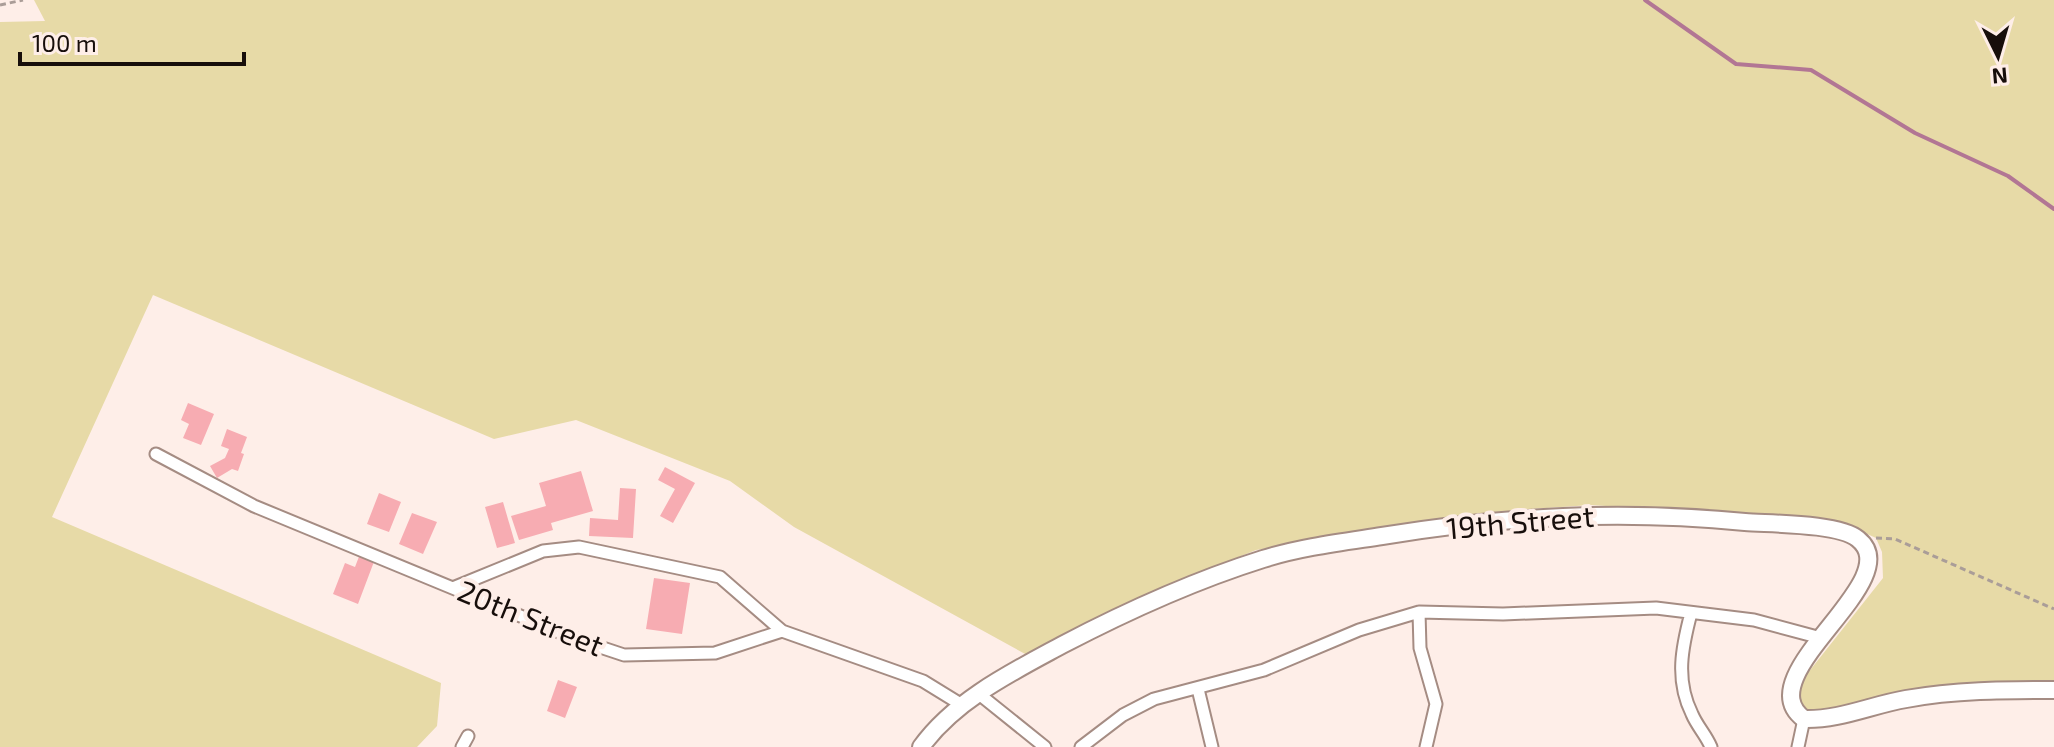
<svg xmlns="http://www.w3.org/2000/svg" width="2054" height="747" font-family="'Exo 2',sans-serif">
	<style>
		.green { fill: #e7daa7 }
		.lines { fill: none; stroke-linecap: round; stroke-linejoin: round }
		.stream { stroke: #b27694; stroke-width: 4 }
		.building { fill: #f7acb2 }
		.street-casing { stroke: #a58c83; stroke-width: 15 }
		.secondary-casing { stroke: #a58c83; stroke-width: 20 }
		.path { stroke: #aa9d98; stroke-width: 3; stroke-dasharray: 6 4; stroke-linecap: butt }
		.street { stroke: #fff; stroke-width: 11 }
		.secondary { stroke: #fff; stroke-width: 16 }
		.labels { text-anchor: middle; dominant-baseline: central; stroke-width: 8; stroke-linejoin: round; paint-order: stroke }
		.street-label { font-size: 30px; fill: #170e0b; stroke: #feeee8 }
	</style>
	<rect width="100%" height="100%" fill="#feeee8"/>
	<path class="green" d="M34,0H2054V685H1951L1833,711H1806C1794,697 1800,688 1807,674L1883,578L1882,552L1876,538L1841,522L1591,505L1516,510L1342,536L1256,550L1143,596L1027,655L794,527L730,481L576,420L494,439L153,295L52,517L441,683L437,726L417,747H0V22L45,21Z"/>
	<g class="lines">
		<path class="stream" d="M1645,0L1736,64L1811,70L1915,133L2008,176L2054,209"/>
	</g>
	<path class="building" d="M188,403L214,414L201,445L183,438L189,424L181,420Z
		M227,429L247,437L241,453L244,454L238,471L232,469L217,478L210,466L225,458L229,449L221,446Z
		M665,467L695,483L673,523L660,516L675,489L658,480Z
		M581,471L593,511L551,523L553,530L519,540L511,516L546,506L539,483Z
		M620,488L636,489L633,538L589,536L590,518L618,520Z
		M379,493L401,502L389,532L367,524Z
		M503,502L515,543L497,548L485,507Z
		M412,513L437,522L423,554L399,544Z
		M360,554L375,559L358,604L333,594L345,563L355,567Z
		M654,578L690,583L682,634L646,629Z
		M558,680L577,687L565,718L547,711Z"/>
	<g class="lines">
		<g class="street-casing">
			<path id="street" d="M156,454L254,506L576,639L624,655L715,653L782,631L923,681L962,705
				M455,587L543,551L579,547L720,577L782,631
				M1419,612L1420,648L1436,704L1426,747
				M1691,613C1682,647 1675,680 1692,714C1697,726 1706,735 1711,747
				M1198,689L1212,747
				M979,694L1045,747
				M462,747L468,736
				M1081,747L1123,715L1154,699L1264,670L1359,630L1419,612L1503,614L1656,608L1754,620L1821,638
				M1798,747L1804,719"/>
		</g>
		<g class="secondary-casing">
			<path id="secondary" d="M921,747C955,700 1012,672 1062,645C1127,611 1193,581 1263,559C1301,547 1343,542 1382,536C1506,516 1620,510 1745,522C1770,524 1839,523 1858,539C1910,581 1745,675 1804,719C1840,720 1871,705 1906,699C1955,690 2004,690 2054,690"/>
		</g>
		<path class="path" d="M0,5L23,0
			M1876,538L1895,539L2054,609"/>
		<use href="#street" class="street"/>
		<use href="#secondary" class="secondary"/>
	</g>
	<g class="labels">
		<g class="street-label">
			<text transform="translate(1520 521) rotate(-5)">19th Street</text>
			<text transform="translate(531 617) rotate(22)">20th Street</text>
		</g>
	</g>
	<g transform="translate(1998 56) rotate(175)" stroke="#feeee8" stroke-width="6" paint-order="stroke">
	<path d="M0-6L14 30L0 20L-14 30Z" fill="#170e0b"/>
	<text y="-12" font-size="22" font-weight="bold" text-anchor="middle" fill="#170e0b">N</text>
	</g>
	<path d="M20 52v12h224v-12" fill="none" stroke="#170e0b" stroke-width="4"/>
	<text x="32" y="52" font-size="24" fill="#170e0b" stroke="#feeee8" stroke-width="6" paint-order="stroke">100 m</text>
</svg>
